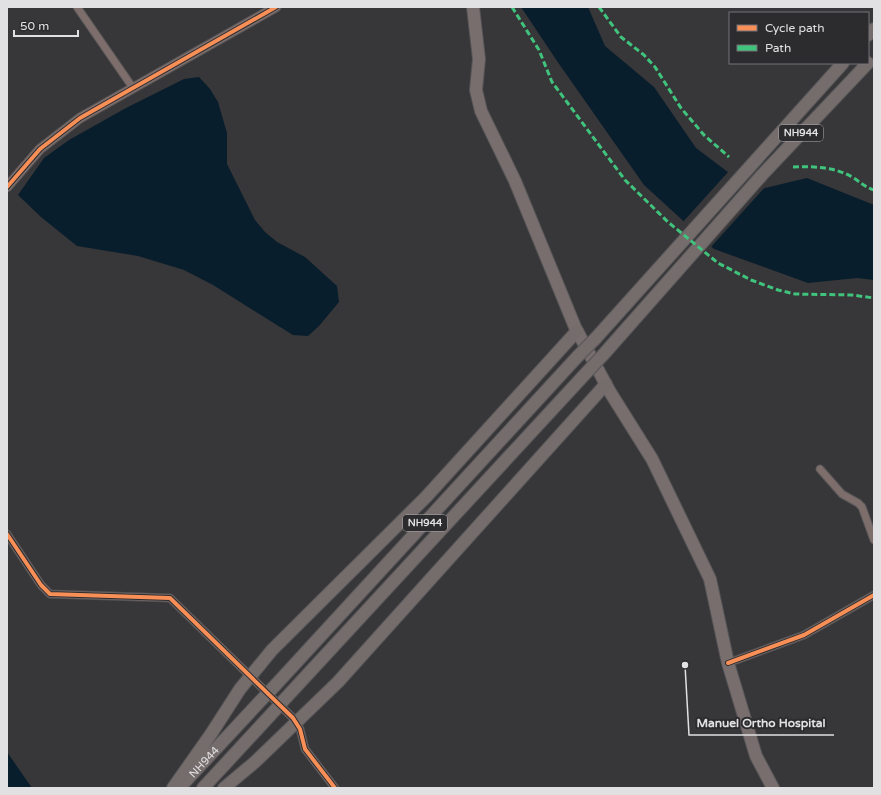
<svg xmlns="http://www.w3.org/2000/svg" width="881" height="795" font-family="'Varela Round',sans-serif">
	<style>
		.water { fill: #081e2d }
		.pier { fill: #373638 }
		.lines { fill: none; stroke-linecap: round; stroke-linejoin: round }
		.minor-casing { stroke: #565557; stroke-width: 9 }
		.tertiary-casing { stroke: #565557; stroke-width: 11 }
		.primary-casing { stroke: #565557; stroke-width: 14 }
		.trunk-casing { stroke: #565557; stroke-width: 14 }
		.minor { stroke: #7d6d6b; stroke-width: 7 }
		.tertiary { stroke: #7d6d6b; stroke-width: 9 }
		.primary { stroke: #796e6e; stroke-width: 12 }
		.trunk { stroke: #756d6c; stroke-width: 12 }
		.trunk-bridge-casing { stroke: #565557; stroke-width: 14; stroke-linecap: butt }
		.trunk-bridge { stroke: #756d6c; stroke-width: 12 }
		.quiet { stroke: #40c37c; stroke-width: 3; stroke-dasharray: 6 3; stroke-linecap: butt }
		.cycleway-casing { stroke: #2c2b2e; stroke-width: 6 }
		.cycleway { stroke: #f78f57; stroke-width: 4 }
		.labels { text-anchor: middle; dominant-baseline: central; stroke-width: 4; stroke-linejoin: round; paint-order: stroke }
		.shield { fill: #2c2b2e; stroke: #abaaac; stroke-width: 1 }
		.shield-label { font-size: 10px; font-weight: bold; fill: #e1e0e2 }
		.street-label { font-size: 11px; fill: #e1e0e2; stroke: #2c2b2e }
		.leader { fill: none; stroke: #e1e0e2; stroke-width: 1.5 }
		.callout-dot { fill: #e1e0e2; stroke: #2c2b2e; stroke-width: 1.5 }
		.callout-label { font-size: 12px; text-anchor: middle; font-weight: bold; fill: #e1e0e2; stroke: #2c2b2e; stroke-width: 4; stroke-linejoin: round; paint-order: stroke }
	</style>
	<rect width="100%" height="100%" fill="#373638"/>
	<path class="water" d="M521,7H588L605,46L654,87L696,148L753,191L807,178L874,205V280L857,278L808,283L714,249L644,185L557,61Z
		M199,77L210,89L218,102L227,133V164L255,220L265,232L277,242L305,257L337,286L339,302L319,326L308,336L293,335L213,285L184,270L138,256L77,246L41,217L18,195L44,158L69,140L126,108L184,79Z
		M7,752L32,788H7Z"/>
	<path class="pier" d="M729,171L754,189L766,186L710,248L682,223Z"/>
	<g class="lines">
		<g class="minor-casing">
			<path id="minor" d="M77,7L133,88
				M820,469L842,494L858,503L862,507L874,540
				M7,534L41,585L50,594L170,598L293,718L300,729L305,749L335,788
				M728,663L804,635L874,595"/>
		</g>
		<g class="tertiary-casing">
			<path id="tertiary" d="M7,187L40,149L80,118L276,7"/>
		</g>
		<g class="primary-casing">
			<path id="primary" d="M473,7L479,59L476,90L481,111L515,181L575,327L610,392L652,459L710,579L728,663L756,756L773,788"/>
		</g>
		<g class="trunk-casing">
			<g id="trunk">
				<path d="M868,35L874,29"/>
				<path d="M595,339L843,63"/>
				<path d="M603,355L762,175L868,63"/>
				<path d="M271,690L578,356"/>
				<path d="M283,701L587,372"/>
				<path id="s1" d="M184,783L265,696"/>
				<path d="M173,788L211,734L240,689L272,650L426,497L577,331"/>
				<path d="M203,788L277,708"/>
				<path d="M224,788L255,762L338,682L606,384"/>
			</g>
		</g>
		<use href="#minor" class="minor"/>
		<use href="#tertiary" class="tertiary"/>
		<use href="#primary" class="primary"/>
		<use href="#trunk" class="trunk"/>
		<g class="trunk-bridge-casing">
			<path id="trunk-bridge" d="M578,356L595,339
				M587,372L603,355
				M265,696L271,690
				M277,708L283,701"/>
		</g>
		<use href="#trunk-bridge" class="trunk-bridge"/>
		<path class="quiet" d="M512,7L539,50L552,82L625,180L668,222L718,263L751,280L778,290L795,294L852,295L874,298
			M599,7L621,37L644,55L655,67L681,108L704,135L729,157
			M793,167C813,166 835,167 852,177C860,182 865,187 874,190"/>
		<g class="cycleway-casing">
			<path id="cycleway" d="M7,187L40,149L80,118L276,7
				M7,534L41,585L50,594L170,598L293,718L300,729L305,749L335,788
				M728,663L804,635L874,595"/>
		</g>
		<use href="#cycleway" class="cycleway"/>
	</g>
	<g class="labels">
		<g class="shield">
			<rect x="779" y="125" width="44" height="16" rx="3"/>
			<rect x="403" y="515" width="44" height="16" rx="3"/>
		</g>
		<g class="shield-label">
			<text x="801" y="133">NH944</text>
			<text x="425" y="523">NH944</text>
		</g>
		<g class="street-label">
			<text stroke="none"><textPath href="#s1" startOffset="29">NH944</textPath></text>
		</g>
	</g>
	<path class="leader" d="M685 665L689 735H834"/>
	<circle class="callout-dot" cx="685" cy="665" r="4"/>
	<g class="callout-label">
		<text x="761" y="727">Manuel Ortho Hospital</text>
	</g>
	<rect width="881" height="795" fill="none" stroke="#e1e0e2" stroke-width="16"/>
	<rect x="729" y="12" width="140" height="52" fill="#2c2b2e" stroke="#747376"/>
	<rect x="737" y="25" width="20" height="6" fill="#f78f57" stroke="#747376"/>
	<text x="765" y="32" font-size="12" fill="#e1e0e2">Cycle path</text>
	<rect x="737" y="45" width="20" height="6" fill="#40c37c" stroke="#747376"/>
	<text x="765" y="52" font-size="12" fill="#e1e0e2">Path</text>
	<path d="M14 30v6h64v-6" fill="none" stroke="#e1e0e2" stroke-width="2"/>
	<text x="20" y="30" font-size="12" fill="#e1e0e2" stroke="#2c2b2e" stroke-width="3" paint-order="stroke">50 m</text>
</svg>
